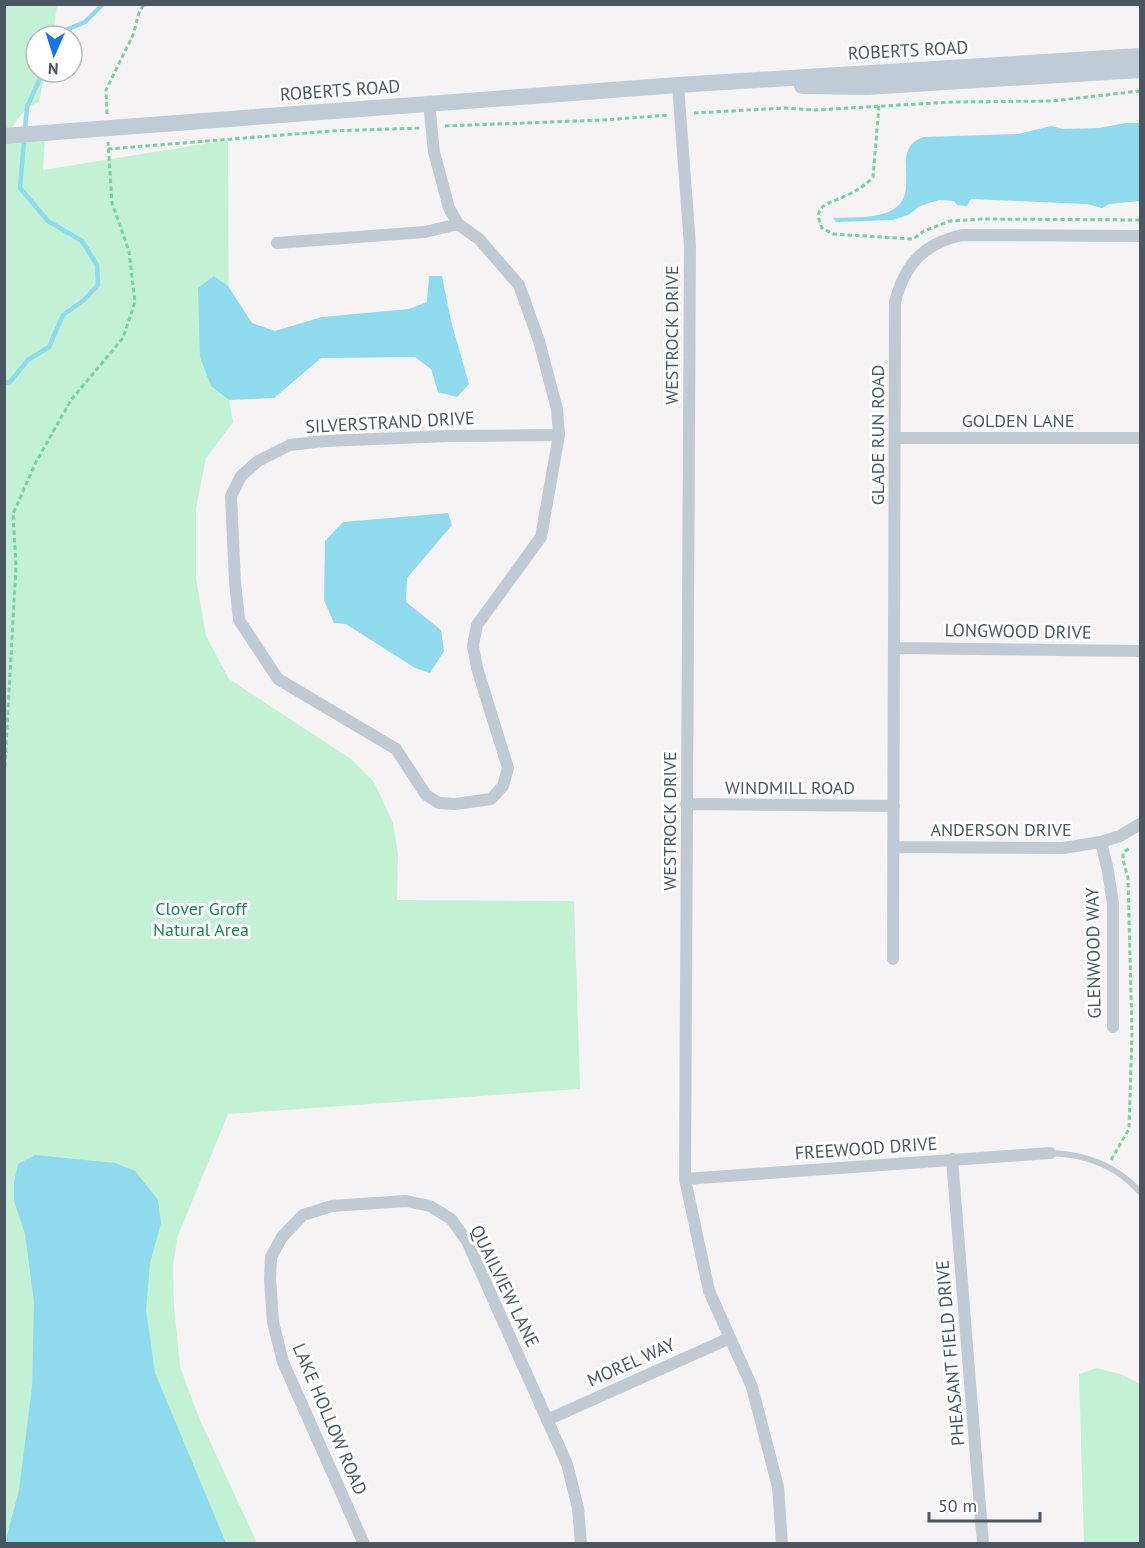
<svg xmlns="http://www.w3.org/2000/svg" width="1145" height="1548" font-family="'PT Sans',sans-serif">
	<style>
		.green { fill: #c3f1d5 }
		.water { fill: #90daee }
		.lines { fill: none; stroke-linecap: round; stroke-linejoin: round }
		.stream { stroke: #90daee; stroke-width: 4.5 }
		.path { stroke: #7ad0a6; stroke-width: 3; stroke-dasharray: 4.5 3; stroke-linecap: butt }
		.service { stroke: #c1cad2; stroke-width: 6 }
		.minor { stroke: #c1cad2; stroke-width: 12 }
		.secondary { stroke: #c1cbd6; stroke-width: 16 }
		.labels { text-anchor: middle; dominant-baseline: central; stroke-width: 6; stroke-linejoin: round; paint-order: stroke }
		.street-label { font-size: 18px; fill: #4a5661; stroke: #fff }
		.park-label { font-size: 18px; fill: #17864f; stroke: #fff }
	</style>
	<rect width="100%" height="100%" fill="#f5f3f3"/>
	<path class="green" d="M57,4L53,36H36V72H45L39,102L27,107L6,135L45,133L43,170L228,140L229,400L233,422L206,458L196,508V579L206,636L229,679L351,759L374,782L393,823L398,855L397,900L574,901L580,1089L228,1114L177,1238L173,1267L174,1306L180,1367L199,1418L257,1543H5V5Z
		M1097,1368L1123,1375L1140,1384V1543H1084L1079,1374Z"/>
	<path class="water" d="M1125,123H1140V201L1109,204L1102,208L1087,204L971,199L967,206L957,205L954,201L939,200L920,206L908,215L893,220L836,222L833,218C851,217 878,219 894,209C922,191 888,148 924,137L1018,134L1051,126L1063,129L1099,128Z
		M214,276L228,286L252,323L275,331L322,317L409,309L427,302L429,276H442L451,321L469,384L457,397L438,392L431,369L415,357L321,358L274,398L229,400L211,386L200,357L198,288Z
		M448,513L452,525L407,578L406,602L441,630L444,651L430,673L415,668L346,624L334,623L324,600L325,541L343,522Z
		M35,1155L115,1163L135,1171L158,1200L161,1223L150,1263L146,1310L155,1373L226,1543H5L19,1490L32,1387L34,1302L25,1234L14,1201V1183L18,1164Z"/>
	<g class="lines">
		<path class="stream" d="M59,36L61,32L85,22L103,4
			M4,383L10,382L28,360L49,347L63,315L84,300L98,285L97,265L82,241L48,221L20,188L27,107L43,72"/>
		<path class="path" d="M879,106L873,177C865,186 856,191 845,196C829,204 811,205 822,228L833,234L913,239L924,231L950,221L981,219L1140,220
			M694,113L785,108L815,110L952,102L1052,101L1140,91
			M107,114L106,90L133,35L139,13L144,4
			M445,126L603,120L669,115
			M108,149L332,131L421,128
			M4,782L16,566L13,514L36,462L71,400L123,338L135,302L129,251L112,203L108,142
			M1111,1160L1129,1129L1132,1034L1128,878L1123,860V853L1129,848"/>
		<path class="service" d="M1050,1153C1085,1154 1117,1166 1140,1192"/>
		<path class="minor" d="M678,85L690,246L685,1179L709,1291L752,1387L778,1487L782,1544
			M429,103L434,152L449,208L458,224L479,239L519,285L539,341L557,409L559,435L541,537L477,625L473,646L477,668L508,768L503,786L491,799L455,804L439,803L426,795L396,749L278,679L239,620L235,582L231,496L241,476L258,461L290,445L325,441L449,436L559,435
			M277,243L425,232L458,224
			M895,438H1140
			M895,648L1140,651
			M686,804L894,806
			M1101,842L1108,871L1113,904V1027
			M894,847L1063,848L1101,842L1120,836L1140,824
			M893,959L895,302C905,264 923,244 962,235L1140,236
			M952,1159L983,1544
			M685,1179L1050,1153
			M547,1420L730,1338
			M364,1544L283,1362L273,1322L270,1279L271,1257L282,1237L303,1215L332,1206L406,1201L430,1206L451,1219L467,1241L567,1464L578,1508L581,1544"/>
		<path class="secondary" d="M802,86L867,87L1140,70
			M4,136L678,85L1140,56"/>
	</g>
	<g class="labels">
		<g class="street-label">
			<text transform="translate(908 50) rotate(-3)">ROBERTS ROAD</text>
			<text transform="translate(340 90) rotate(-4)">ROBERTS ROAD</text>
			<text transform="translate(671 335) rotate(-90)">WESTROCK DRIVE</text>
			<text x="1018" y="420">GOLDEN LANE</text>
			<text transform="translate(390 422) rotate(-3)">SILVERSTRAND DRIVE</text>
			<text transform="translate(877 435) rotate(-90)">GLADE RUN ROAD</text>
			<text transform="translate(1018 631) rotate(1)">LONGWOOD DRIVE</text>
			<text x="790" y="787">WINDMILL ROAD</text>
			<text transform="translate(669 821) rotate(-90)">WESTROCK DRIVE</text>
			<text x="1001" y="829">ANDERSON DRIVE</text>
			<text transform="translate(1093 953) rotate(-91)">GLENWOOD WAY</text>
			<text transform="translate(866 1148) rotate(-4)">FREEWOOD DRIVE</text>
			<text transform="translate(505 1286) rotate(64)">QUAILVIEW LANE</text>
			<text transform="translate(950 1353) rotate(-95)">PHEASANT FIELD DRIVE</text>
			<text transform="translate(631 1362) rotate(-24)">MOREL WAY</text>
			<text transform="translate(330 1419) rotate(67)">LAKE HOLLOW ROAD</text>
		</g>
		<g class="park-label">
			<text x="201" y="908">Clover Groff<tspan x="201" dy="21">Natural Area</tspan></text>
		</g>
	</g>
	<rect width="1145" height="1548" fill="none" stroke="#4a5661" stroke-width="12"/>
	<g transform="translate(54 54) rotate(183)"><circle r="28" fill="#ffffff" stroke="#b7bbc0" stroke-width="1.5"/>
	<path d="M0-4.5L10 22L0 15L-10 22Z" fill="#1a73e8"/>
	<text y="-9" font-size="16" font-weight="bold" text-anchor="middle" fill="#4a5661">N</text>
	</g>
	<path d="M929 1512v9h111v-9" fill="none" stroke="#4a5661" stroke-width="3"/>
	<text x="938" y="1512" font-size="18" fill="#4a5661" stroke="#ffffff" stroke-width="4.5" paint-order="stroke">50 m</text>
</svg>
